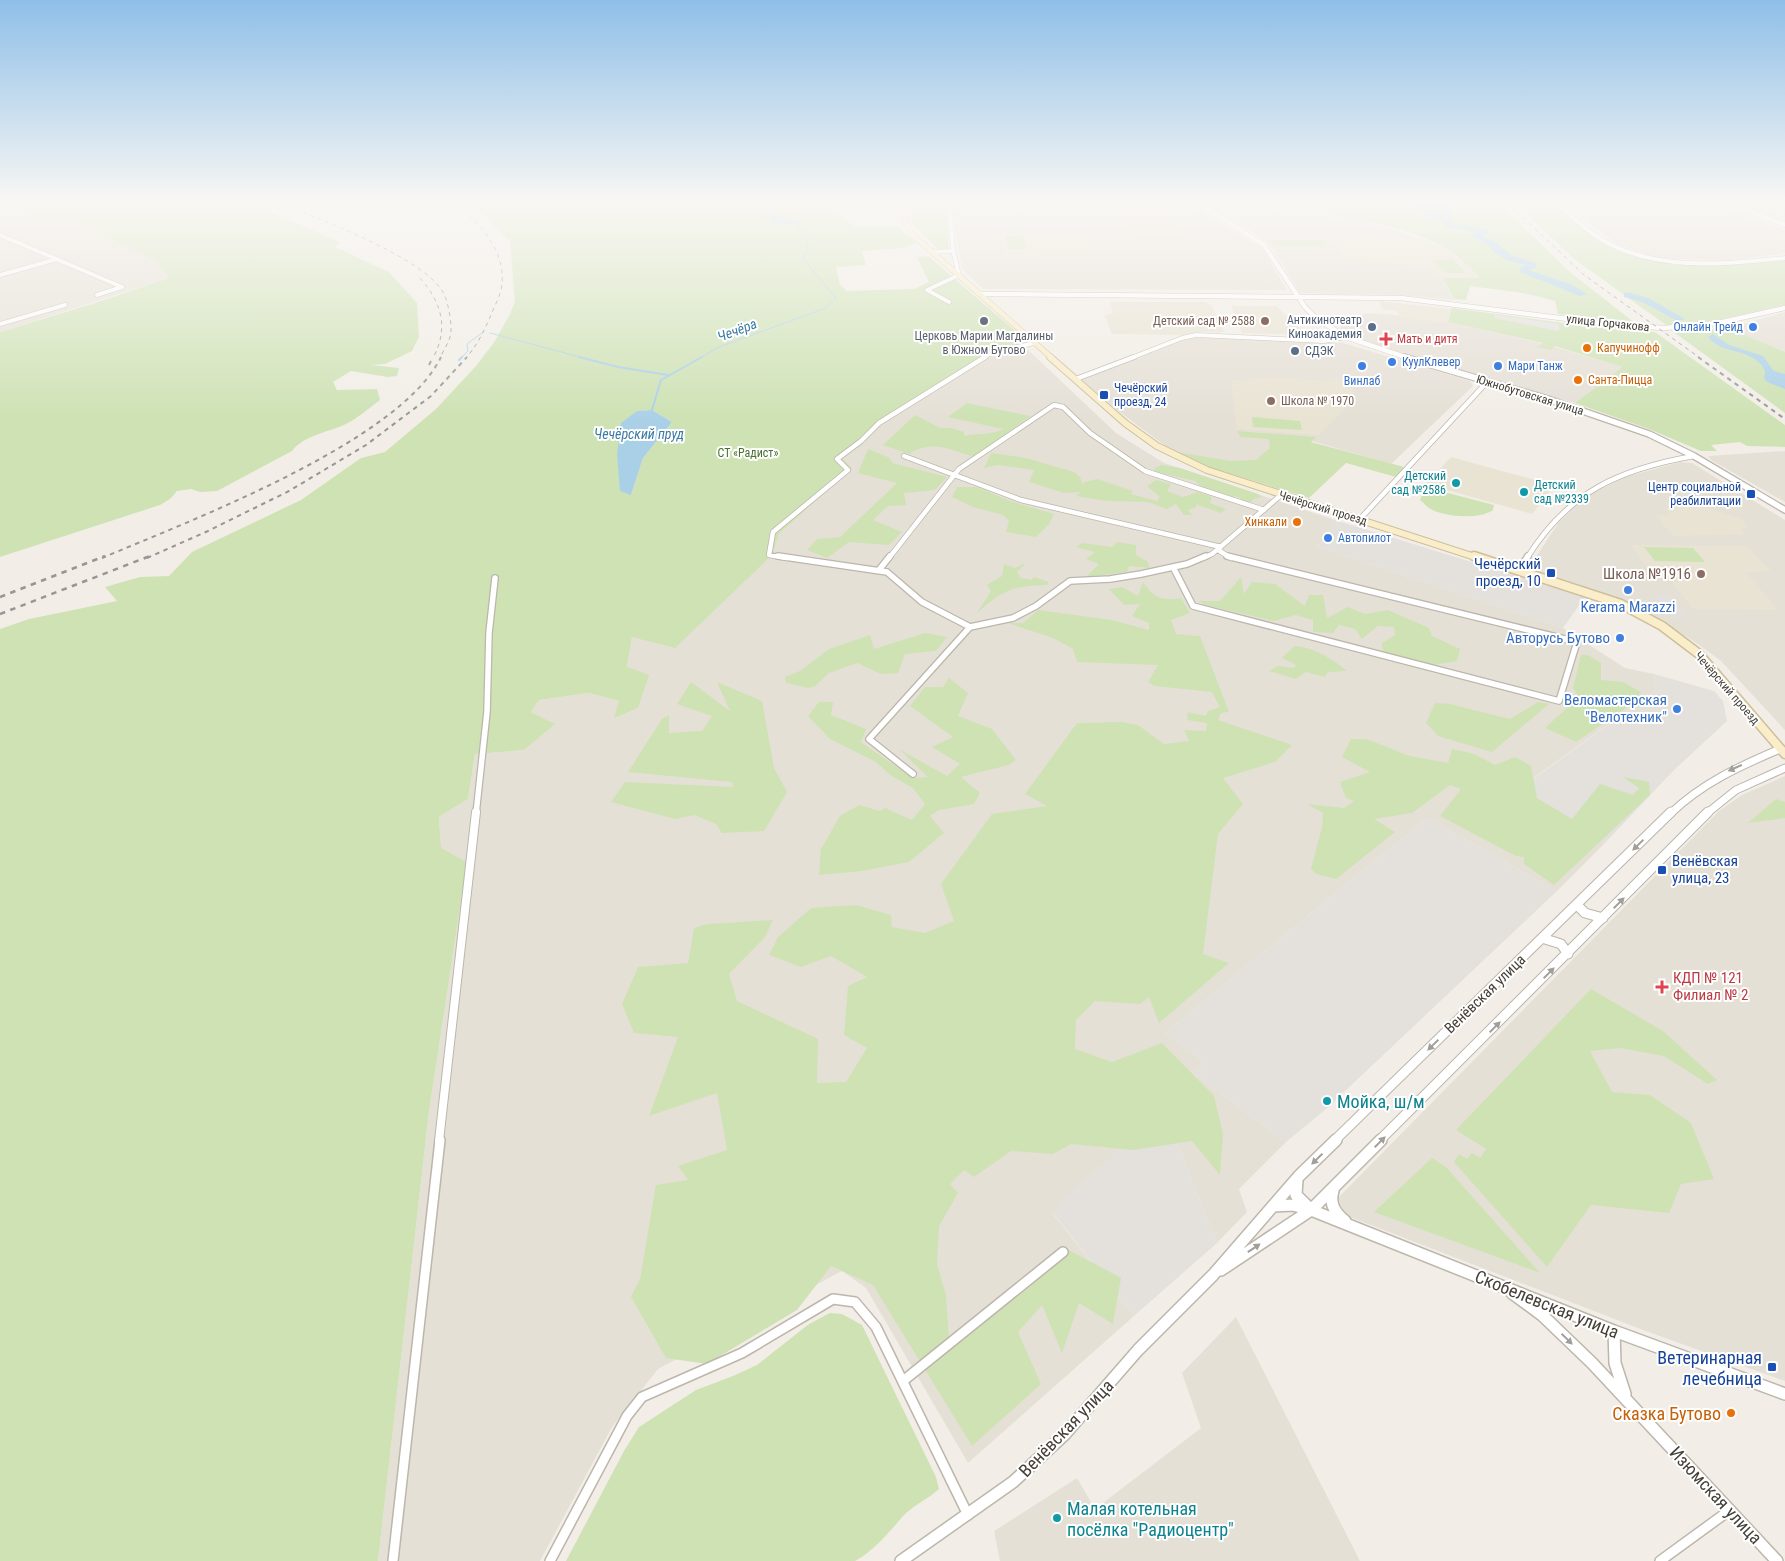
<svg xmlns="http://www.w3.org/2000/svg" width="1785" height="1561" font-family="'Roboto Condensed',sans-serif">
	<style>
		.residential { fill: #e5e0d6 }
		.industrial { fill: #e4e0dc }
		.education { fill: #e9e3d3 }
		.green { fill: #cee2b4; fill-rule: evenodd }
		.parking { fill: #e3e1df }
		.water { fill: #aad0e8 }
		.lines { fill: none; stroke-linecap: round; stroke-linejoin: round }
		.stream-far1 { stroke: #aad0e8; stroke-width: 1 }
		.stream { stroke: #aad0e8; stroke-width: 2 }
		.river { fill: #aad0e8; fill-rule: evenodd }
		.minor-far4-casing { stroke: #bcb6ab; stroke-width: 5 }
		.minor-far3-casing { stroke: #bcb6ab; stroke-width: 6 }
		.minor-far2-casing { stroke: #bcb6ab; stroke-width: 8 }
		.minor-far1-casing { stroke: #bcb6ab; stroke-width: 10 }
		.minor-casing { stroke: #bcb6ab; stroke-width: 12 }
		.tertiary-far4-casing { stroke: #bcb6ab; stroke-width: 5.5 }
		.tertiary-far3-casing { stroke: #bcb6ab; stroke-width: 8 }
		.tertiary-far2-casing { stroke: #bcb6ab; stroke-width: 9 }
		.tertiary-far1-casing { stroke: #bcb6ab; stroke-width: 11 }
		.tertiary-casing { stroke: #bcb6ab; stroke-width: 14 }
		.secondary-far2-casing { stroke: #cdbf9b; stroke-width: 6 }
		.secondary-far1-casing { stroke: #cdbf9b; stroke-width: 8 }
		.secondary-casing { stroke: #cdbf9b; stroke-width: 11 }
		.minor-far4 { stroke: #fff; stroke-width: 4 }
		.minor-far3 { stroke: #fff; stroke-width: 4.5 }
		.minor-far2 { stroke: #fff; stroke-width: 5.5 }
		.minor-far1 { stroke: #fff; stroke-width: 8 }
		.minor { stroke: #fff; stroke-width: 9 }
		.tertiary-far4 { stroke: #fff; stroke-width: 4.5 }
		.tertiary-far3 { stroke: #fff; stroke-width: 5.5 }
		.tertiary-far2 { stroke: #fff; stroke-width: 7 }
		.tertiary-far1 { stroke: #fff; stroke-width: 9 }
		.tertiary { stroke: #fff; stroke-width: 11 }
		.secondary-far2 { stroke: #f9edca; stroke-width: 5 }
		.secondary-far1 { stroke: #f9edca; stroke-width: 6 }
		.secondary { stroke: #f9edca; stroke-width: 8 }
		.rail-far2 { stroke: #969696; stroke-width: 1; stroke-dasharray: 4 4; stroke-linecap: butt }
		.rail-far1 { stroke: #969696; stroke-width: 2; stroke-dasharray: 4.5 4.5; stroke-linecap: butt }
		.rail { stroke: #969696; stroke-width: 2.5; stroke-dasharray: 5.5 5.5; stroke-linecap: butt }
		.oneway { fill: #a29f9b }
		.worship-dot { fill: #6b7280; stroke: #fff; stroke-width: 2 }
		.education-dot { fill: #8d6e63; stroke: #fff; stroke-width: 2 }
		.service-dot { fill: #5c6f8a; stroke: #fff; stroke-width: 2 }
		.shop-dot { fill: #3f7fe0; stroke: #fff; stroke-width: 2 }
		.health-dot { fill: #e0444e; stroke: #fff; stroke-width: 2 }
		.food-dot { fill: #e8710a; stroke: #fff; stroke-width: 2 }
		.transit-dot { fill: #1a4fb4; stroke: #fff; stroke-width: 2 }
		.culture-dot { fill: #0f9aa8; stroke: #fff; stroke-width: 2 }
		.labels { text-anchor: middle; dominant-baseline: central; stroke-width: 4; stroke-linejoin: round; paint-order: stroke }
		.far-service-label { font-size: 12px; fill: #4e5e75; stroke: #fff; text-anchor: end }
		.far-education-label { font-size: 12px; fill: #785e54; stroke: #fff; text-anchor: end }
		.far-street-label { font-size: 12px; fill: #443f37; stroke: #fff }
		.far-shop-label { font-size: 12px; fill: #366cbe; stroke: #fff; text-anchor: start }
		.far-worship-label { font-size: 12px; fill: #5b616d; stroke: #fff }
		.far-health-label { font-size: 12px; fill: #be3a42; stroke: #fff; text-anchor: start }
		.far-food-label { font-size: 12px; fill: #c56008; stroke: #fff; text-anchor: start }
		.far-transit-label { font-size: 12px; fill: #164399; stroke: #fff; text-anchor: start }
		.far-park-label { font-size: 12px; fill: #497030; stroke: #fff }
		.far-culture-label { font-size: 12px; fill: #0d838f; stroke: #fff; text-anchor: end }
		.far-water-label { font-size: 14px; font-style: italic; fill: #3b7aa5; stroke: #fff }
		.transit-label { font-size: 15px; fill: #164399; stroke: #fff; text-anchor: end }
		.education-label { font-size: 15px; fill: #785e54; stroke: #fff; text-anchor: end }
		.shop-label { font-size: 15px; fill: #366cbe; stroke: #fff; text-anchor: end }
		.health-label { font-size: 15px; fill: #be3a42; stroke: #fff; text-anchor: start }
		.street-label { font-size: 15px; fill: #443f37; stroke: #fff }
		.near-culture-label { font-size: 18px; fill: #0d838f; stroke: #fff; text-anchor: start }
		.near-street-label { font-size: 18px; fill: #443f37; stroke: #fff }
		.near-transit-label { font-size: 18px; fill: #164399; stroke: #fff; text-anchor: end }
		.near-food-label { font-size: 18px; fill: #c56008; stroke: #fff; text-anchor: end }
	</style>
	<rect width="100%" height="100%" fill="#f2eee7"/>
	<path class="residential" d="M0,201L38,220L72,221L158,262L169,278L0,332Z
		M951,201H1183L1262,248L1287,290L983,289L962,269Z
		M1202,201H1266L1273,211L1360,219L1416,237L1455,300L1398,295L1300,293L1272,248L1261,237Z
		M1562,201H1707L1785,230V253L1729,260L1672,259L1648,255L1615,243Z
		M1729,201H1785V223Z
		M1785,312V352L1729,328Z
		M1366,313L1386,314L1448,322L1549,345L1622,367L1575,403L1382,348L1347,335L1340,329L1341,326Z
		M1207,335L1343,343L1470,381L1473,386L1391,464L1291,435L1243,474L1187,456L1168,448L1117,410L1080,378L1127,362L1186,339Z
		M1023,345L1116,433L1164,463L1338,521L1317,547L1563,628L1625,668L1654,674L1656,690L1514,792L1605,843L1557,891L1427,818L1165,1033L1204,1062L1193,1073L1286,1142L1239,1189L1247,1212L1217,1243L1164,1110L1053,1214L1134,1316L968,1463L866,1288L842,1271L658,1369L612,1427L540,1561H378L429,1111L467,862L441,849L439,817L468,799L475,754L524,750L554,724L531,712L539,700L589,693L619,701L615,718L627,668L632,637L773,554L779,534L851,468L842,459L882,424L990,355Z
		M1785,451V502L1711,460L1708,456Z
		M1680,462L1692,463L1785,520V730L1720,660L1692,640L1640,610L1575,583L1534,570L1530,566L1559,522L1585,497L1625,477Z
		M1785,776V1381L1643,1330L1350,1217L1343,1213L1338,1206V1198L1719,811L1742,795Z
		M1236,1317L1360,1561H1000L994,1531L1077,1478L1095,1509L1201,1428L1182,1373Z"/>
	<path class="industrial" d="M1338,521L1410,543L1585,597L1563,628L1317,547Z
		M1654,674L1714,691L1723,701L1727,721L1673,771L1605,843L1514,793L1656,690Z
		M1427,818L1557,891L1326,1109L1286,1142L1193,1073L1204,1062L1165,1033Z
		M1164,1110L1217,1243L1134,1316L1053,1213L1066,1196Z"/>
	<path class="education" d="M1595,201H1677L1685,206L1674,207L1683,211L1660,217H1618Z
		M1116,218H1175L1186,235L1175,238H1153L1120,227Z
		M1000,233L1084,234L1090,254H1043L1044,260H1004Z
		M1353,236L1419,238L1445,248L1467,265L1481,279L1442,278L1427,266L1345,261L1332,242L1353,240L1351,237Z
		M1379,301L1450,309L1448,321L1439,323L1399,317L1397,311L1383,310Z
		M1110,302H1205L1212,306L1224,332H1199L1182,335L1112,334L1105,316L1113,313Z
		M1231,306H1276L1307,335L1242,333Z
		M1261,377L1329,381L1335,379L1352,380L1355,398L1319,435L1237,429L1231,380L1249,381Z
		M1451,457L1502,471L1554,485L1532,514L1426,484Z
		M1666,503H1700L1704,507L1741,519L1747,526L1741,530L1745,534L1673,536L1655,515H1671L1665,508H1670Z
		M1631,545L1747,546L1771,571L1745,572L1778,610L1693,609L1669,578L1658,577L1650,567H1647Z"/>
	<path class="green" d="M2,201H246L340,242L335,247L389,272L417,303L419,337L412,351L385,364L371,365L399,368L397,376L388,377L351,371L333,382L337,390L377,389L380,400C369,408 357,419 344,425C328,432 303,436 292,451L217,491L200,492L191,489L177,491L170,499L160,505L0,557V332L95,303L169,278L158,262L72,221L38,220Z
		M463,201H821L856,227H897L917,243L902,248L862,251L866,265L836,267L840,285L847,291L914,289L929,282L917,257L928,256L1026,340L1020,342L1023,345L990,355L882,424L842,458L852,468L779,534L773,554L675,648L632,637L627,667L649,675L638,708L614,718L619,701L589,693L539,700L531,712L555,724L524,750L475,754L468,799L439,817L441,848L467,862L429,1111L378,1561H0V629L29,619L117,601L105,587L140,577L169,576L192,552L301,500L361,458L385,452L436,409L476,366L495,341L509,316L515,302L510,241C494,227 482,211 463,201ZM652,410L672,422L643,458L631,495L637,411Z
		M909,201H946L949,250L940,251L913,225Z
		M1272,201H1497L1570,272L1635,323L1558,314L1555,301C1527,292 1498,290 1470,286L1466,300L1455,299L1442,278H1480C1470,267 1458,256 1445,248C1401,223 1330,212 1279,211Z
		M1513,201H1551L1603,243L1622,251L1679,263L1715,266L1785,259V305L1718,320L1666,325L1573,258Z
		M1005,236H1023L1026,249H1008Z
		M1270,240H1321L1325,246H1275Z
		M1453,259L1466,273H1446L1433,260Z
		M1451,308L1592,327L1655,332L1785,425V447L1747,446L1740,442L1711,445L1717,451H1701L1649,429L1575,403L1622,367L1555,346L1551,350L1537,347L1543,343L1448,322Z
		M1729,328L1785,352V413L1675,333Z
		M967,403L1030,416L975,457C950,450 932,439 909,454L883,445L915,415L940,428H951L964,432V436C976,433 993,435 1003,429L948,417Z
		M1252,417L1300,421L1302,430L1253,427Z
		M1237,431L1316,437L1311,442L1404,467L1396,477L1346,463L1309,498L1206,466L1177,452L1230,461L1256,460L1270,448L1269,439L1241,437Z
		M868,449L890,458L892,463L947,477L935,490L904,493L906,505L888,506L873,520L902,532L889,545L849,542L827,558L807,550L817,539L840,537L897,483L858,473Z
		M991,453L1026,458L1074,472L1080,477L1082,483L1097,479L1133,491L1131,494L1157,501L1160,497L1147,486L1156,480L1171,484L1167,491L1183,497L1198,492L1212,497L1210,503L1226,509L1221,513L1195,504L1197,507L1188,510L1192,515H1184L1176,504L1167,509L1148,502L1106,501L1076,496L1081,492L1064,493L1029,482L1034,470L997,465L984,468Z
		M1162,465L1180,468L1258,494L1262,497L1254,499L1249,503L1239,501L1241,498L1235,496L1232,498L1201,487L1196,481L1156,472L1154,468Z
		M957,487H977L1010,501L1054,514L1049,524L1036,537L1006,532L1009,521L1003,515L973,507L952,497Z
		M1425,487L1494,505L1493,510C1480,520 1442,517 1429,508C1426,506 1423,502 1420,500Z
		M1117,542L1136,545V555L1147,561L1150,568L1129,566L1127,572L1086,577L1099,564L1086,559L1095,552L1076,547L1082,543L1112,547Z
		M1644,547L1693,548L1705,562L1655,561Z
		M1026,563L1017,572L1021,578L1031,580L1034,577L1049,582L1047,585C1012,586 1003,590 977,613L991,591L987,585L1002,576L1004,564L1015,568Z
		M1241,577L1244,594L1252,582L1275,584L1305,606L1309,595H1323L1327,618L1348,607L1365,614L1388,610L1429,628L1432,636L1460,649L1457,661L1433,665L1383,652L1382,643L1395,635L1394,627L1378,626L1362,639L1355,629L1339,625L1333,633L1313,632V620L1296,615L1274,621L1205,605L1199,601H1220Z
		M1143,582C1154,598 1161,601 1181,598L1190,613L1171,620L1176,634L1200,636L1229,712L1221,713L1218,720L1292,745L1275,762L1223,778L1243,804L1218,834L1203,954L1229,963L1159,1023L1149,997L1140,1004L1095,1001L1076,1020L1075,1049L1112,1062L1162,1043L1214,1096L1223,1134L1220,1175L1192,1141L1133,1150L1071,1144L1053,1154L1011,1151L974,1177L964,1170L950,1184L958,1193L939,1226L937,1264L946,1295L949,1339L1063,1247L1121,1278L1113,1324L1079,1303L1062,1353L1042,1305L1018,1332L1041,1384L972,1446L873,1285L831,1266L797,1310L707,1364L666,1358L631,1297L640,1279L656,1185L688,1180L678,1166L727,1150L717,1093L649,1116L678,1037L634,1033L622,1004L638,967L688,963L694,928L708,924L773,920L765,937L729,974L737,1001L818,1039L817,1083L846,1082L867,1048L844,1035L848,986L867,977L831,956L801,967L769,955L778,937L811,908L856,905L891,915L892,927L925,933L954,921L941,884L992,814L1047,806L1025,794L1077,723L1122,722L1138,725L1164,744L1189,741L1184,730L1206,731L1207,723L1187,720L1188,712L1206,716L1208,711L1220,707L1212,692L1155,686L1148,682L1158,665L1077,662L1073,649L1053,638L1008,623H1023L1038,610L1112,620L1149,630V623L1132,616L1140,604L1124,605L1109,589L1122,587L1138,596Z
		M925,633L947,637L936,651L905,654L898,673L881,674L857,663L829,673L814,687L808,688L786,683L785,677L800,671L829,649L870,635L874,649Z
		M1294,646C1313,647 1333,659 1347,671L1328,672L1325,677L1306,672L1296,679L1269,671L1278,666L1294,668L1296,665L1282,658Z
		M1581,655H1588L1601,663V680L1623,682L1641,692L1633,703L1576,742L1545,728L1579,697L1573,688Z
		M949,678L968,693L958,716L992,729L1016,760L1009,765L961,777L980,793L974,804L939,810L930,816L944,833L909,862L862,871L819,875L821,849L840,816L859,805L880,811L885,808L912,820L925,804L913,788L890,775L876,762L830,739L808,716L819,702H833L831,715L866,729L861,742L913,778L928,777L899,749L947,776L960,764L932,747L953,737L910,706L925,687H943Z
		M691,682L730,711L717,682L762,701L774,768L787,792L764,831L722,833L716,824L694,815L675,819L611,802L625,782L733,787L732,782L628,772L662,719L669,715V733L702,731L712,716L677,704Z
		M1538,702L1549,704L1492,752L1438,736L1426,723L1435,703L1450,704L1510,719Z
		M1351,739H1366L1410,756L1448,763L1452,749L1474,754L1495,765L1515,757L1531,766L1537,798L1572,819L1600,784L1633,795L1639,788L1623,777L1649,782L1650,795L1554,885L1524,864V857L1516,856L1440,816L1461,789L1450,785L1412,813L1374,819L1395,832L1336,879L1316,874L1311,869L1322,827L1323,813L1307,804L1344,808L1354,801L1346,798L1340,782L1370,772L1342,757Z
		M1776,799L1785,802V818L1748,823Z
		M1591,989L1663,1031L1717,1080L1708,1084L1664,1056L1620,1048L1590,1051L1612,1092L1650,1095L1691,1123L1714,1179L1681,1184L1669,1213L1591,1205L1547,1267L1454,1162L1459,1154L1467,1159L1472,1153L1480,1158L1486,1149L1456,1130Z
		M1432,1158L1447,1168L1540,1273L1374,1212Z
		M830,1313L842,1314L862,1325L936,1477L939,1489C928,1499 914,1505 904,1515C889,1532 875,1550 855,1561H566L624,1451L639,1427L696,1390L733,1376L757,1365L809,1324Z"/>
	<path class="parking" d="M1495,315L1559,324V331L1494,318Z
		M1668,594L1686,615L1673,619L1653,595Z"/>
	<path class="water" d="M1405,201H1444L1452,213L1450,221L1453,226L1418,213Z
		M780,214L790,220L800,221L801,223L772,225L775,222L761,217Z
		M1770,370L1785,374V389L1767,382L1764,378L1765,371Z
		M652,410L672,422L643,458L631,495L620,491L617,454L621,423L637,411Z"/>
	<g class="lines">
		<path class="stream-far1" d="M755,201L775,215
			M490,333L584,358
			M461,358L468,351L467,344L482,333
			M700,358L719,347L826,308L836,298L803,259L808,245L796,224"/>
		<path class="stream" d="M579,357L618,367L668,375
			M459,360L462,357
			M652,410L661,380L702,357"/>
		<path class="river" d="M1428,201H1436L1454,213L1453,223L1488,230V234L1482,235L1497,243L1512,256L1536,263V267L1529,270L1572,285L1587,294L1580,296L1520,272V268L1526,265L1506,260L1490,249V246L1473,237L1472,235L1476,232L1447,227L1443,222L1447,216Z
			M1627,292L1648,298L1685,319L1678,321L1642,302L1624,297V293Z
			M1713,334L1729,345L1763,356L1775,373L1785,377V384C1760,377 1769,367 1753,358C1738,349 1720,352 1708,337Z"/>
		<g class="minor-far4-casing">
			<path id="minor-far4" d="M949,201L953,250L959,275L927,290L949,302
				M1555,201C1569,214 1583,228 1599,238C1653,272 1724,264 1785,258
				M0,235L122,287
				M932,252L954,251
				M0,275L57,259
				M97,295L122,287
				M0,324L65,305
				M983,358L989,354L1034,343
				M1131,358L1182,338L1196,335L1324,341L1346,337"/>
		</g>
		<g class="minor-far3-casing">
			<path id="minor-far3" d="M1076,379L1134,357
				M904,456L1021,500L1221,547
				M1360,519L1488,381
				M1218,550L1231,558
				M787,558L769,555L773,532L848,470L837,459L861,441L879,423L985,357
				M889,558L959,469L1054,405L1063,407L1090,433L1145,471L1264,510
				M1203,558L1212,554L1281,495
				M1527,558C1568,492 1619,469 1694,456"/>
		</g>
		<g class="minor-far2-casing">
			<path id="minor-far2" d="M778,556L887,572L922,602L970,627
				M1173,567L1193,606L1559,701L1577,642L1227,556
				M879,570L890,556
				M1519,570L1528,556
				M913,774L869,739L970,627L1013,618L1036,606L1070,581L1110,579L1141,574L1187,564L1206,556
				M476,814L487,712L489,633L495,578"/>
		</g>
		<g class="minor-far1-casing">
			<path id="minor-far1" d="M439,1141L476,812"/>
		</g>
		<g class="minor-casing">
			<path id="minor" d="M903,1381L1063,1252
				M393,1561L440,1140
				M550,1561L627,1416L642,1397L742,1353L833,1299L855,1302L876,1327L968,1515
				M1660,1561L1730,1510"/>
		</g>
		<g class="tertiary-far4-casing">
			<path id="tertiary-far4" d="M1195,201L1264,245L1305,307L1316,318L1346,337L1408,358
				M1722,201L1785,225
				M980,294L1401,298L1616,325L1664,328L1718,323L1785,308"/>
		</g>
		<g class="tertiary-far3-casing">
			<path id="tertiary-far3" d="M1404,357L1548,399L1649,434L1694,456L1785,510"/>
		</g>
		<g class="tertiary-far2-casing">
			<path id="tertiary-far2" d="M1670,814C1702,783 1740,766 1780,749
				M1706,814L1736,790L1785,768"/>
		</g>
		<g class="tertiary-far1-casing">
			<path id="tertiary-far1" d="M1577,905L1585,913L1603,918
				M1542,938L1561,944L1568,954
				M1334,1141L1671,812
				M1379,1141L1708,812"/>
		</g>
		<g class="tertiary-casing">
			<path id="tertiary" d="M1297,1180L1296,1195L1308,1207
				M1333,1191C1329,1204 1335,1213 1345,1221
				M1273,1206L1293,1205L1311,1210L1614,1331L1785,1394
				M1221,1270L1311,1210L1381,1140
				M1512,1293L1542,1315L1592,1363L1777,1561
				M1614,1331L1615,1363L1625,1394
				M901,1561L1013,1482L1065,1434L1138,1350L1213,1275L1299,1176L1336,1140"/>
		</g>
		<g class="secondary-far2-casing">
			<path id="secondary-far2" d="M902,201L904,220L913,235L1052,358"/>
		</g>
		<g class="secondary-far1-casing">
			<path id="secondary-far1" d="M1050,357L1125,423L1157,446L1207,470L1478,558"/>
		</g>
		<g class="secondary-casing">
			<path id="secondary" d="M1474,556L1621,604L1662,626L1699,654L1785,754"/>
		</g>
		<use href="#minor-far4" class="minor-far4"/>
		<use href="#minor-far3" class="minor-far3"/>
		<use href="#minor-far2" class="minor-far2"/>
		<use href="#minor-far1" class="minor-far1"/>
		<use href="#minor" class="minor"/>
		<use href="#tertiary-far4" class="tertiary-far4"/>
		<use href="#tertiary-far3" class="tertiary-far3"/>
		<use href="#tertiary-far2" class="tertiary-far2"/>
		<use href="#tertiary-far1" class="tertiary-far1"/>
		<use href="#tertiary" class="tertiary"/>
		<use href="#secondary-far2" class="secondary-far2"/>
		<use href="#secondary-far1" class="secondary-far1"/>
		<use href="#secondary" class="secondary"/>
		<path class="rail-far2" d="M261,201L279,209
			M273,201C311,216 435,260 446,299C449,308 453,329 450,337C448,344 443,351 440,358
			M450,201C478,220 509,252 501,290C499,298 494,307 491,315C484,331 478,344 466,358
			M1506,201L1584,275L1700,358
			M420,278C442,303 449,328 433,358"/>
		<path class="rail-far1" d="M1698,357L1785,419
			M429,365L433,357
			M102,558C189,521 400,442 441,357
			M147,558L208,531L289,491L366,445L431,396L467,357"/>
		<path class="rail" d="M0,597L105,556
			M0,614L150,556"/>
	</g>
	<defs><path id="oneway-solid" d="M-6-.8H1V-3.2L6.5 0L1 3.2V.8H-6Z" transform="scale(1.25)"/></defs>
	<g class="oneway">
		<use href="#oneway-solid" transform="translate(1735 768) rotate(156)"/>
		<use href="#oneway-solid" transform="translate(1638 845) rotate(136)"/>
		<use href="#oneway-solid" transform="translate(1619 903) rotate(-45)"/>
		<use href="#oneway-solid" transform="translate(1549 973) rotate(-45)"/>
		<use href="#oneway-solid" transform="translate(1495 1027) rotate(-45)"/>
		<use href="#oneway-solid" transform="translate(1433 1045) rotate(136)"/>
		<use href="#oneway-solid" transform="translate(1380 1142) rotate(-45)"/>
		<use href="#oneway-solid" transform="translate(1317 1159) rotate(136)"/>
		<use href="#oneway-solid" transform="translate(1254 1248) rotate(-34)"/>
		<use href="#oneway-solid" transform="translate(1567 1339) rotate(44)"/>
	</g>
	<linearGradient id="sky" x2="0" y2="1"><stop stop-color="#8fbfe8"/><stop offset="0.48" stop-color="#f9f7f4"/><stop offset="1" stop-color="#f9f7f4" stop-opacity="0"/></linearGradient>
	<rect width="1785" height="420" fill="url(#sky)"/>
	<circle class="worship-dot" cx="984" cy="321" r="5"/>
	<g class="education-dot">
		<circle cx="1265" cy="321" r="5"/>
		<circle cx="1271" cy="401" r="5"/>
		<circle cx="1701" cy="574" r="5"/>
	</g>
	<g class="service-dot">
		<circle cx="1372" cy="327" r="5"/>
		<circle cx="1295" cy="351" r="5"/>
	</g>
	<g class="shop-dot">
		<circle cx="1753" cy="327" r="5"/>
		<circle cx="1392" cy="362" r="5"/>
		<circle cx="1362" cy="366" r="5"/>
		<circle cx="1498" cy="366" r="5"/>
		<circle cx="1328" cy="538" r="5"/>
		<circle cx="1628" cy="590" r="5"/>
		<circle cx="1620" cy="638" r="5"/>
		<circle cx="1677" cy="709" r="5"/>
	</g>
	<g class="health-dot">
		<path d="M1383.5 331.5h5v5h5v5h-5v5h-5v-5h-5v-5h5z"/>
		<path d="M1659.5 979.5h5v5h5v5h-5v5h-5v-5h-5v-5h5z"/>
	</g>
	<g class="food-dot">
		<circle cx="1587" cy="348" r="5"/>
		<circle cx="1578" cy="380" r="5"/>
		<circle cx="1297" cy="522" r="5"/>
		<circle cx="1731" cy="1413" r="5"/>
	</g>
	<g class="transit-dot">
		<rect x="1099" y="390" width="10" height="10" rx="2.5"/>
		<rect x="1746" y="489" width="10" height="10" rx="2.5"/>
		<rect x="1546" y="568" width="10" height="10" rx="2.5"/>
		<rect x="1657" y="865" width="10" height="10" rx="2.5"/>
		<rect x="1767" y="1362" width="10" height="10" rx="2.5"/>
	</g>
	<g class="culture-dot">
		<circle cx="1456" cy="483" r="5"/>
		<circle cx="1524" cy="492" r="5"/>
		<circle cx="1327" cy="1101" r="5"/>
		<circle cx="1057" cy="1518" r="5"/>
	</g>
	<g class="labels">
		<g class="far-service-label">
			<text x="1362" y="320">Антикинотеатр<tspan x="1362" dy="14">Киноакадемия</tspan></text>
			<text x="1305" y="351" text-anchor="start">СДЭК</text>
		</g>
		<g class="far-education-label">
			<text x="1255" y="321">Детский сад № 2588</text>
			<text x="1281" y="401" text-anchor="start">Школа № 1970</text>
		</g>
		<g class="far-street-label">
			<text transform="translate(1608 323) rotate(6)">улица Горчакова</text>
			<text transform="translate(1530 395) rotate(17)">Южнобутовская улица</text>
			<text transform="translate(1323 508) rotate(17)">Чечёрский проезд</text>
			<text transform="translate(1727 688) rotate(49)">Чечёрский проезд</text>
		</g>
		<g class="far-shop-label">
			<text x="1743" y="327" text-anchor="end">Онлайн Трейд</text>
			<text x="1402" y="362">КуулКлевер</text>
			<text x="1508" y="366">Мари Танж</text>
			<text x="1362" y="381" text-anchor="middle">Винлаб</text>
			<text x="1338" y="538">Автопилот</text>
		</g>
		<g class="far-worship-label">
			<text x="984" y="336">Церковь Марии Магдалины<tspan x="984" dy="14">в Южном Бутово</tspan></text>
		</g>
		<g class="far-health-label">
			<text x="1397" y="339">Мать и дитя</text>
		</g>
		<g class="far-food-label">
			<text x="1597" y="348">Капучинофф</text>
			<text x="1588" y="380">Санта-Пицца</text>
			<text x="1287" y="522" text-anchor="end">Хинкали</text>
		</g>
		<g class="far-transit-label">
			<text x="1114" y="388">Чечёрский<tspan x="1114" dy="14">проезд, 24</tspan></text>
			<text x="1741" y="487" text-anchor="end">Центр социальной<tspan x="1741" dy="14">реабилитации</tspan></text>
		</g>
		<g class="far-park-label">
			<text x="748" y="453">СТ «Радист»</text>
		</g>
		<g class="far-culture-label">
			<text x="1446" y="476">Детский<tspan x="1446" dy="14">сад №2586</tspan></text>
			<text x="1534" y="485" text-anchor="start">Детский<tspan x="1534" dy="14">сад №2339</tspan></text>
		</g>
		<g class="far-water-label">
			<text transform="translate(737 330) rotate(-21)">Чечёра</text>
			<text x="639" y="434">Чечёрский пруд</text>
		</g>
		<g class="transit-label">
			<text x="1541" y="564">Чечёрский<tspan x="1541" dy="17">проезд, 10</tspan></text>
			<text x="1672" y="861" text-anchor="start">Венёвская<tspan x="1672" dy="17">улица, 23</tspan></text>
		</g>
		<g class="education-label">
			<text x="1691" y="574">Школа №1916</text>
		</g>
		<g class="shop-label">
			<text x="1628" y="607" text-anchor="middle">Kerama Marazzi</text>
			<text x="1610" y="638">Авторусь Бутово</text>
			<text x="1667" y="700">Веломастерская<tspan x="1667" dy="17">"Велотехник"</tspan></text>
		</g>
		<g class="health-label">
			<text x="1673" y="978">КДП № 121<tspan x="1673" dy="17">Филиал № 2</tspan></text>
		</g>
		<g class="street-label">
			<text transform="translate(1485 994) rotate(-44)">Венёвская улица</text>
		</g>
		<g class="near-culture-label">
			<text x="1337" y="1101">Мойка, ш/м</text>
			<text x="1067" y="1508">Малая котельная<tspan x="1067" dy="21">посёлка "Радиоцентр"</tspan></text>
		</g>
		<g class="near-street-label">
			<text transform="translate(1547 1304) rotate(22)">Скобелевская улица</text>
			<text transform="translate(1066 1428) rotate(-46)">Венёвская улица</text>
			<text transform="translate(1716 1495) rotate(47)">Изюмская улица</text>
		</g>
		<g class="near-transit-label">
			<text x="1762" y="1357">Ветеринарная<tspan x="1762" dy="21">лечебница</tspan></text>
		</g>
		<g class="near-food-label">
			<text x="1721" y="1413">Сказка Бутово</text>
		</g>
	</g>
</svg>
